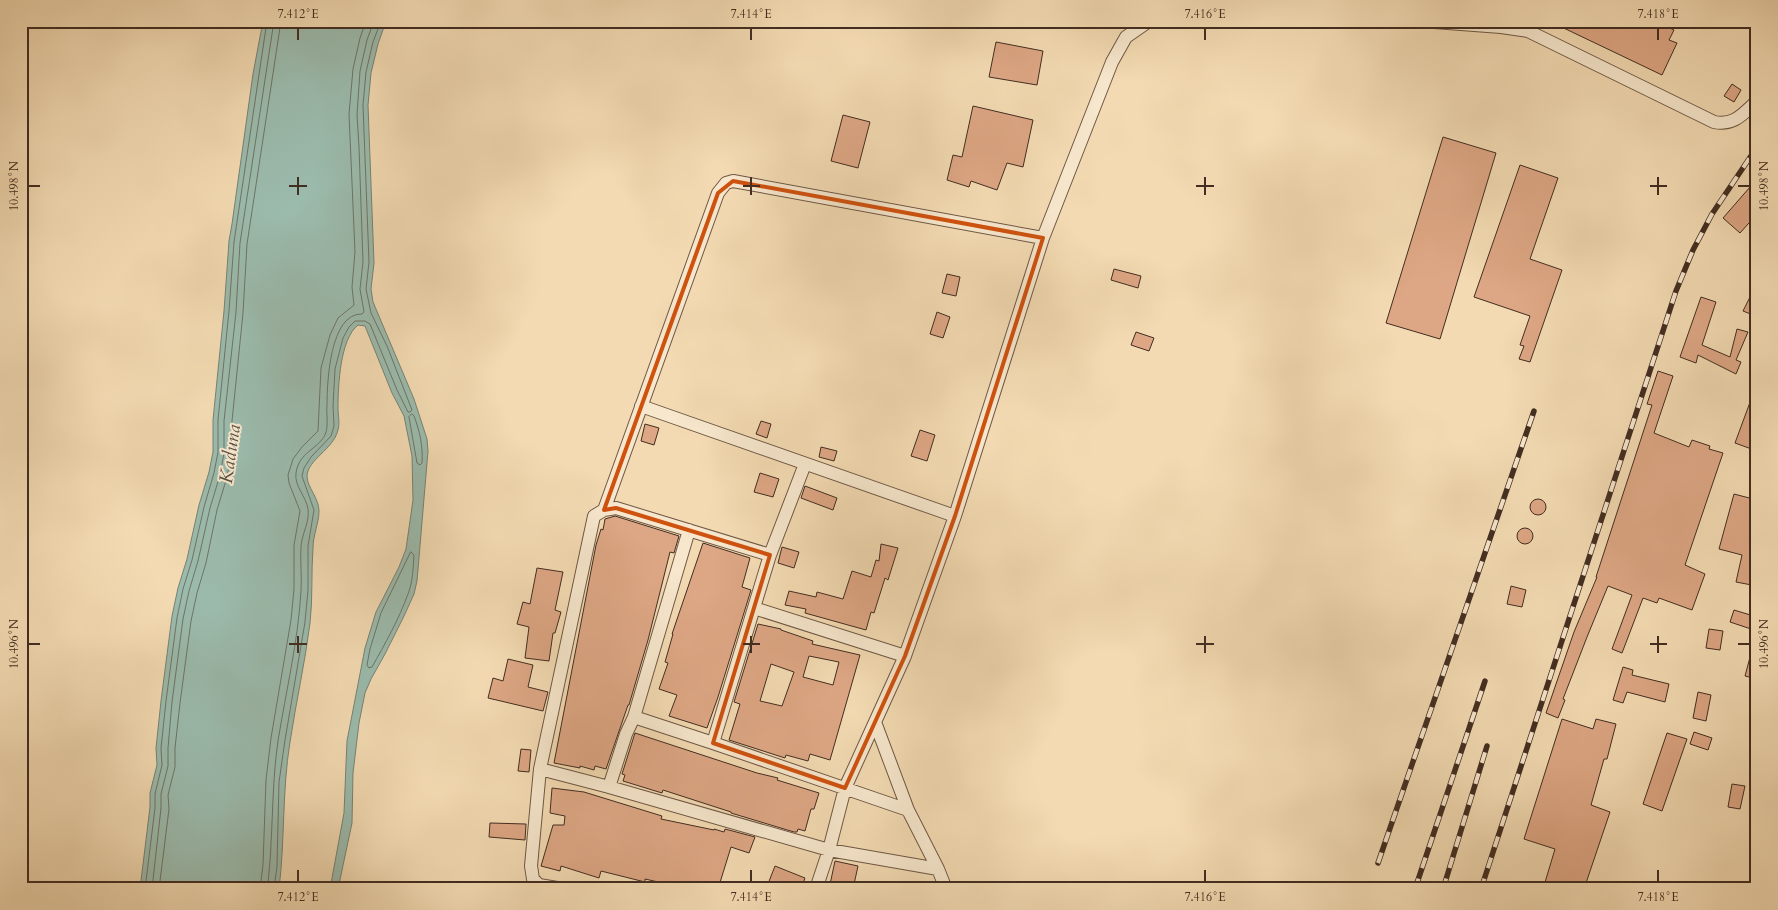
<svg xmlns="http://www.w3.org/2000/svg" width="1778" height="910" font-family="Cardo,serif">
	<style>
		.water { fill: #9bbbad; stroke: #778275 }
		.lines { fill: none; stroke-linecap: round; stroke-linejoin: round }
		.shore { stroke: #6e7467; stroke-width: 1 }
		.building { fill: #dda684; stroke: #422d21; fill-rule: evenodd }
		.minor-casing { stroke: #6e5845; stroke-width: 14 }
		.minor { stroke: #f7e7cd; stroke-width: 12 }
		.rail-casing { stroke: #422d21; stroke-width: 5.5 }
		.rail { stroke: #f7e7cd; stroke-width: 4; stroke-dasharray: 11; stroke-linecap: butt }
		.marked { fill: none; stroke: #cf520f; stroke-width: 4; stroke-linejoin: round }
		.ticks { fill: none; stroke: #422d21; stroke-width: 2 }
		.labels { text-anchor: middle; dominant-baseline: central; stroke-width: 4; stroke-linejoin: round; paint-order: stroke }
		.water-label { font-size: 19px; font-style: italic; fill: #585044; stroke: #f7e7cd }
		.neatline { fill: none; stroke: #422d21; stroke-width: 2 }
		.ticks-label { font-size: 12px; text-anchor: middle; fill: #422d21 }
	</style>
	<rect width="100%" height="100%" fill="#f3dab2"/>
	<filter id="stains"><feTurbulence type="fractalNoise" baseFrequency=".004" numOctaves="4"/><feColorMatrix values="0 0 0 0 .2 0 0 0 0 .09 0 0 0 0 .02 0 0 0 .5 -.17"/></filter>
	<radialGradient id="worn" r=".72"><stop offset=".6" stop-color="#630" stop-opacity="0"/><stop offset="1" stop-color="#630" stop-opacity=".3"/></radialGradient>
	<path class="water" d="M263,21H386L378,44L371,73L368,105L374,263L371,289L373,302L414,399L427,439L428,451L417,581L414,594L404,616L385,654L371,679L365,693L359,723L353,773L352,823L338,889H330L344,813L347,741L365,648L376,612L399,567L406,549L413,500L412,456L404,416L392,393L365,326L358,325C340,339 338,386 338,408C338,415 340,423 338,430C333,450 308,459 307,476C307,487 319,498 319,511C319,523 313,535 313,548C311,573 313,598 310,623C305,663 296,702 290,742C282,791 285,840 279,889H140L150,807V793L157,765L156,748L161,701L172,616L178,588L187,559L199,505L209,472L213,452V420L224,311L229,241L232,224L253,74Z"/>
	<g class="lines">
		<path class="shore" d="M412,414L414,416C420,432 423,446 422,463L420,465L417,463L409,417Z
			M411,552L414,555C413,568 413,581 408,594C399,619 385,644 372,667L369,668L367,665L370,649L381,613Z
			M145,889L155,808V794L162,765L161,748L166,701L177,618L183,589L192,560L204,507L214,473L218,452V420L229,311L234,242L267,21
			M152,889L161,808V794L168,766V748L172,702L183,619L189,591L198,561L210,508L220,475L224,453V421L236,312L240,243L274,21
			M159,889L169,809L168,795L175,767V748L180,703L191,621L197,593L206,563L217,510L227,477L231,454L232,421L243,313L247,244L281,21
			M260,889L263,865L266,780L271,738L291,620L294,589V545L300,511L289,483L288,475L293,459L302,447L318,431L321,368L330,335L338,318L354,305L352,287L355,252L349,114L353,69L360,38L366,21
			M268,889C268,874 271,859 271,843C273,809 273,775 278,741C286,691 298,642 301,591C302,576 300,561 301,546C302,534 310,521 308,509C306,496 294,486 296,473C299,452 317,450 325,435C329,426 326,414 327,405C327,382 330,313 362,314L364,312L360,289L363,262L359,147L357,115L360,71L367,40L374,21
			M274,889L277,866L279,782L285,740L305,622L308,590V546L314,510L302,476L304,468L311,457L331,436L334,426L333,406L335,369L343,338L349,327L355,321H365L370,324L397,390L408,412H410L412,410L387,346L371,313L366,289L369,262L363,105L366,72L373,42L381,21"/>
	</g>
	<path class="building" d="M1549,21H1655L1674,30L1669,40L1677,43L1662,75Z
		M996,42L1043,51L1037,85L989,77Z
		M1732,84L1741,90L1734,102L1724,96Z
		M973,106L1033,120L1023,167L1007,163L997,190L971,181L969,187L947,180L953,155L962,157Z
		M843,115L870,122L858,168L831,161Z
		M1443,137L1496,153L1440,339L1386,323Z
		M1520,165L1558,178L1530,259L1562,270L1530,362L1519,359L1524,346L1520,345L1530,316L1474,297Z
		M1757,179V214L1740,233L1723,218Z
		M1114,269L1141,276L1138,288L1111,280Z
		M947,274L960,277L956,296L942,293Z
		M1757,283V307L1753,315L1743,311Z
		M1701,297L1716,302L1702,345L1730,357L1737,329L1748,332L1736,360L1741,362L1736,374L1698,355L1696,363L1680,357Z
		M937,312L950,317L943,338L930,334Z
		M1136,332L1154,338L1149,351L1131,345Z
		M1658,371L1673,376L1654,433L1689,447L1692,440L1710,446L1709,449L1723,453L1685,565L1705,574L1692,610L1659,598L1657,603L1643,598L1622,653L1612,649L1632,595L1608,586L1587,637L1563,699L1565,700L1558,718L1546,713L1574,632L1597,577H1596L1652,405L1647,404Z
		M1756,386L1757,387V451L1735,443Z
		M761,421L771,424L767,438L756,434Z
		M645,424L659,428L654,445L641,441Z
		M920,430L935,435L927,461L911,456Z
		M821,447L837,451L834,461L819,457Z
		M760,473L779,479L773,497L754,492Z
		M805,486L837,498L833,510L801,498Z
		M1734,494L1757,500V549L1753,564L1757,565V586L1736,582L1742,555L1719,549Z
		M1530 507a8 8 0 1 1 16 0a8 8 0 1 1-16 0Z
		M615,516L679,536L674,553L670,552L648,640L629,705H628L606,769L595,766L594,770L580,766V768L554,763L596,545L601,529L603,530L605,519Z
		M1517 536a8 8 0 1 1 16 0a8 8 0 1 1-16 0Z
		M703,543L750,558L742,587L751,590L718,697L707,728L669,716L677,695L659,689L668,663L665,662L673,634H672Z
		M881,544L898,548L888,580L885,578L874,613L871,612L866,630L805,613L806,609L785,605L789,591L816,597L817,592L843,599L852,571L871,577L876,560L879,561Z
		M782,547L799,552L794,568L778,563Z
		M537,568L563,572L555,610L561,612L555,633H553L549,661L525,658L529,627L517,624L523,602L530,604Z
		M1511,586L1526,590L1522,607L1507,604Z
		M1734,610L1757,617V631L1730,622Z
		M758,624L781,629V630L813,641L812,644L860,655L830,760L810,754L808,761L786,755L785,758L729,740L740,704L734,702ZM809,656L839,662L833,685L803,677ZM771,664L794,672L782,706L760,701Z
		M1709,629L1723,631L1720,650L1706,648Z
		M1753,646H1757V679L1745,676Z
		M508,659L533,665L528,687L548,692L543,711L488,698L493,678L503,681Z
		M1623,667L1633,670L1632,675L1669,684L1665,702L1627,692L1623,703L1613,700Z
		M1698,692L1711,695L1706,721L1693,718Z
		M1562,719L1593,729L1596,719L1616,724L1607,759H1604L1591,805L1610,812L1584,889H1543L1555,849L1524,839Z
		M1694,732L1712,738L1708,750L1690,744Z
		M635,733L757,773L778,778L777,780L819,793L814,809H811L805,831L798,829L797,832H794L731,813V812L663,790L662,793L623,781L625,775L622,774Z
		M1667,733L1687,739L1662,811L1643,804Z
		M521,749L531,750L529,772L518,771Z
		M1732,784L1745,786L1740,809L1728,807Z
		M552,788L584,792L662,816L661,819L714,830V829L724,832L725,829L755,837L749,853L731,847L718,889H689L645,879V882L601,871L599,878L561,866L560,871L541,866L553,825H564L565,816L550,813Z
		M490,823L526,824L525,840L489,837Z
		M835,861L858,866L853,889H829Z
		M775,866L805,878L801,889H766Z"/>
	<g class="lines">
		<g class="minor-casing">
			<path id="minor" d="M1421,21L1501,27L1528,31L1714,122C1734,126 1743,114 1757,101
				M641,406L955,516
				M604,510L718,193L726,183L733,181L1043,238
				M754,608L905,656
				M634,717L713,743L908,810
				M713,743L770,555L805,464
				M540,769L609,787L829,850L938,869
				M609,787L626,734L634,717L689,530
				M563,889L539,885L533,879L531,866L540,769L594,516L604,510L616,508L770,555
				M816,889L829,850L845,788L875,722
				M946,889L938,869L908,810L875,722L905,656L955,516L1043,238L1112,62L1126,37L1149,21"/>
		</g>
		<use href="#minor" class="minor"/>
		<g class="rail-casing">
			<path id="rail" d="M1378,863L1534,411
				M1415,889L1485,681
				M1443,889L1487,746
				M1481,889L1676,291L1693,250L1712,214L1757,147"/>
		</g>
		<use href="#rail" class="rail"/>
	</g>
	<path class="marked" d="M733,181L1043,238L955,516L905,656L845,788L713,743L770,555L616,508L604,510L718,193Z"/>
	<path class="ticks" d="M298,28V40M751,28V40M1205,28V40M1658,28V40M298,177V195M751,177V195M1205,177V195M1658,177V195M28,186H40M289,186H307M743,186H760M1196,186H1214M1650,186H1667M1738,186H1750M298,636V653M751,636V653M1205,636V653M1658,636V653M28,644H40M289,644H307M743,644H760M1196,644H1214M1650,644H1667M1738,644H1750M298,870V882M751,870V882M1205,870V882M1658,870V882"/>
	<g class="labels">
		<g class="water-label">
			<text transform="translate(230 454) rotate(-82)">Kaduna</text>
		</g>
	</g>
	<rect width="1778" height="910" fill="none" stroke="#f3dab2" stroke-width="55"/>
	<rect x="28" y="28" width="1722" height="854" class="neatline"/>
	<g class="ticks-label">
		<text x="298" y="18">7.412°E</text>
		<text x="751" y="18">7.414°E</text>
		<text x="1205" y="18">7.416°E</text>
		<text x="1658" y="18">7.418°E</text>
		<text transform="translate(14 186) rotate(-90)" y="4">10.498°N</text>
		<text transform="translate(1764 186) rotate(-90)" y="4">10.498°N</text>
		<text transform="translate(14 644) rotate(-90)" y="4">10.496°N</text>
		<text transform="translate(1764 644) rotate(-90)" y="4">10.496°N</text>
		<text x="298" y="901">7.412°E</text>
		<text x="751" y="901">7.414°E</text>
		<text x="1205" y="901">7.416°E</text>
		<text x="1658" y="901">7.418°E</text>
	</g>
	<rect width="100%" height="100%" filter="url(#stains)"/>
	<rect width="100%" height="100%" fill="url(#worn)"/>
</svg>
